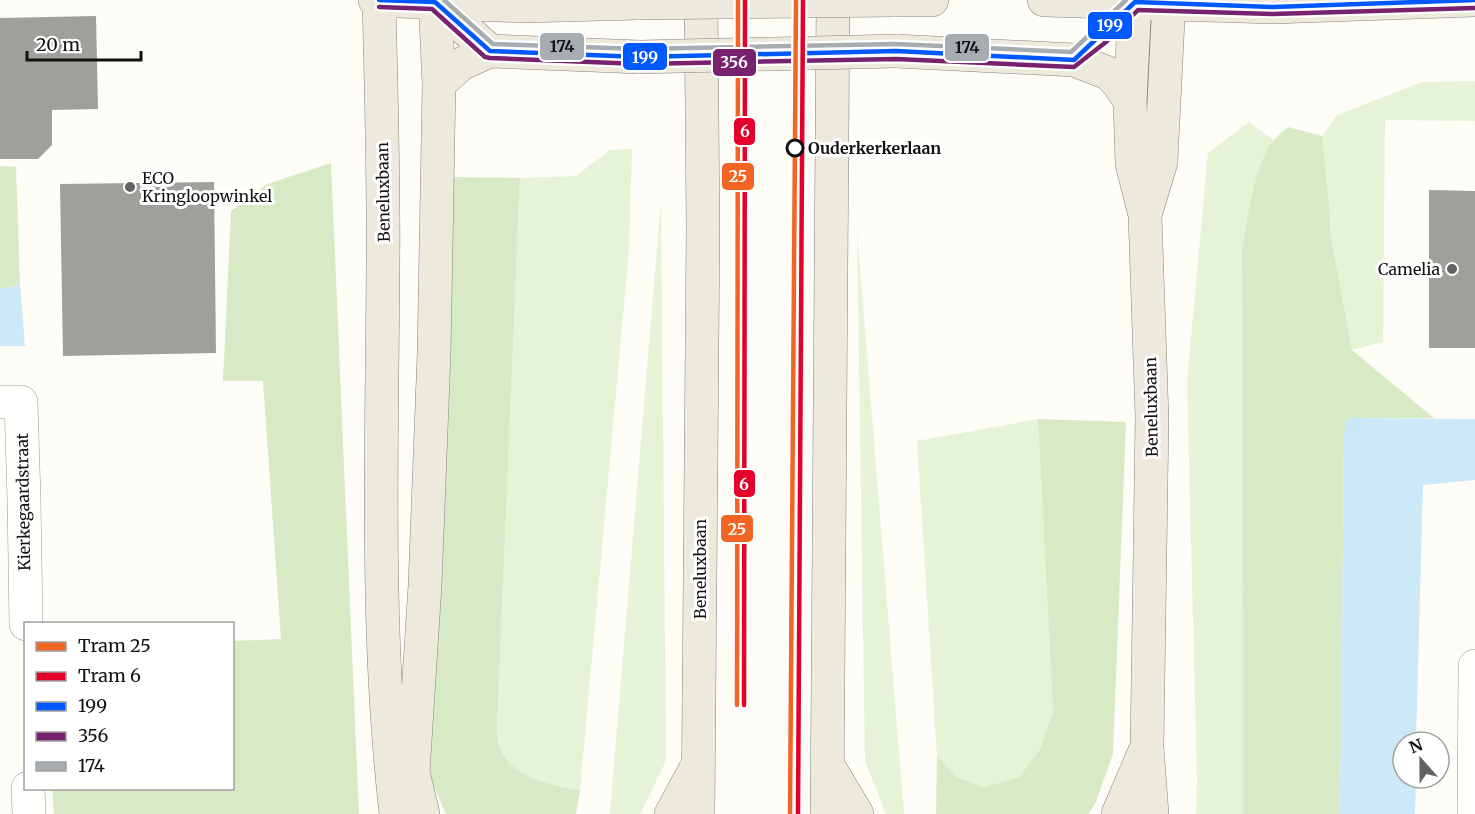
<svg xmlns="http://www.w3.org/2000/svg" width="1475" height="814" font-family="Merriweather,serif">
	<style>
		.green { fill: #e7f3d7 }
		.forest { fill: #d8eac5 }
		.water { fill: #cde8f7 }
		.building { fill: #a19f9c }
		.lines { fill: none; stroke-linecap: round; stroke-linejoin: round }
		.minor-casing { stroke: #979795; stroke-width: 34 }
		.major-casing { stroke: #858482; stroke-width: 34 }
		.minor { stroke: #fffffe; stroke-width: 33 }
		.major { stroke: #ede9dc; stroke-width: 33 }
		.major-bridge-casing { stroke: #858482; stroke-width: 34; stroke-linecap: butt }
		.major-bridge { stroke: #ede9dc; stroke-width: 33 }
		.bus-1-casing { stroke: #fff; stroke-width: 9 }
		.bus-2-casing { stroke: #fff; stroke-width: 9 }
		.bus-3-casing { stroke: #fff; stroke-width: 9 }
		.bus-1 { stroke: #0059ff; stroke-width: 4.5 }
		.bus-2 { stroke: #77216f; stroke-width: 4.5 }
		.bus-3 { stroke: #a7acb1; stroke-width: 4.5 }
		.tram-1-casing { stroke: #fff; stroke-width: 9 }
		.tram-2-casing { stroke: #fff; stroke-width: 9 }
		.tram-1 { stroke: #f26522; stroke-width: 4.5 }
		.tram-2 { stroke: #e4002b; stroke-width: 4.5 }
		.stop-dot { fill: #fff; stroke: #111; stroke-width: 3 }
		.poi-dot { fill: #646362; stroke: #fff; stroke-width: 2 }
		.labels { text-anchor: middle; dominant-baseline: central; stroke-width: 6; stroke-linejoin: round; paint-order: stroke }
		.stop-label { font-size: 16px; font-weight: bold; fill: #111; stroke: #fff; text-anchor: start }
		.poi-label { font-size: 16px; fill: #111; stroke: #fff; text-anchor: start }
		.street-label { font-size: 16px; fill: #111; stroke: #fff }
		.line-badge { stroke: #fff; stroke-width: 2 }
		.badge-label { font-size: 16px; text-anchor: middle; font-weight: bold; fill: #fff }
		.pale-badge-label { font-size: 16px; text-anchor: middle; font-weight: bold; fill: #111 }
	</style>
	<rect width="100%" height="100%" fill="#fdfcf7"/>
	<path class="green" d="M1475,81V121L1385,120L1383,342L1352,350L1330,231L1322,136L1337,115L1422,82Z
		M1249,122L1273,140C1256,175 1249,211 1242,249L1245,800L1243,814H1196L1197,779L1187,381L1208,153Z
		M632,149L629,250L580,790C551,785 510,778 499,745C495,734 498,716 498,704L520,178L576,176L610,150Z
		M661,202L666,761L640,814H610Z
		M857,230L904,814H886L865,761Z
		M1038,419L1053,712L1040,749L1019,777L984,787L957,777L937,756L917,441Z"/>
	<path class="forest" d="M1288,127L1322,136L1329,206L1330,231L1352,350L1434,418H1347L1344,435L1341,751L1339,814H1243L1242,249C1248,219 1254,163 1274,140C1278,135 1283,131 1288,127Z
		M331,163L359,814H54L52,789L232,788L233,641L281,639L263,381H223L231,211L267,184Z
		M0,166L16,167L20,285L0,289Z
		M447,177L520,178L498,704C498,716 495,734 499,745C510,778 551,785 580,790L576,814H446L426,768Z
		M1038,419L1126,422L1113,754L1095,804L1088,814H936L937,756L957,777L984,787L1019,777L1040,749L1053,712Z"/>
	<path class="water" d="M20,285L25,346H0V289Z
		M1347,418L1475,419V480L1423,485L1416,742H1403V778H1416L1415,814H1339L1341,751L1344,435Z"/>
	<path class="building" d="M96,16L98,109L52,110V145L38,159H0V18Z
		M214,182L216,353L63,356L60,184Z
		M1429,190L1475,191V348H1429Z"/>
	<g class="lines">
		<g class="minor-casing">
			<path id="minor" d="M0,402H21L24,499L26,624
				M28,788L29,814
				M1474,814L1475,666"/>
		</g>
		<g class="major-casing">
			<path id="major" d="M375,0L524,6L639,3
				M379,0C381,89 384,178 383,267C382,449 375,632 396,814
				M894,0H932
				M1044,0L1273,7L1475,0
				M1135,0L1130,101L1132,164L1145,215
				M435,2L490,51
				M896,51L1074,60L1108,73L1118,83L1130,101
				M439,84L461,64L490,51L640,57
				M827,764L857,814
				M423,814L413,772L425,585L434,353L439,84L435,0
				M671,814L696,768
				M698,814L703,228L701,0
				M827,814L833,0
				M1118,814L1145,751
				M1152,814L1147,747L1152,418L1145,215L1161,162L1169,0"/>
		</g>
		<use href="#minor" class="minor"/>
		<use href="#major" class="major"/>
		<g class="major-bridge-casing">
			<path id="major-bridge" d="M639,3L894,0
				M640,57L896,51"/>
		</g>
		<use href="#major-bridge" class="major-bridge"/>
		<g class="bus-1-casing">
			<path id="bus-1" d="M379,0L435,2L490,51L640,57L896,51L1074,60L1135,2L1273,7L1475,0"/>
		</g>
		<g class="bus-2-casing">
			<path id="bus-2" d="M379,7L432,9L485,57L490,58L640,64L896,59L1074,67L1106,42L1138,10L1273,14L1475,8"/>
		</g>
		<g class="bus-3-casing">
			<path id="bus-3" d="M444,0L493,44L640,49L896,44L1071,52L1126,0"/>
		</g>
		<use href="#bus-1" class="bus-1"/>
		<use href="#bus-2" class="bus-2"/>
		<use href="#bus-3" class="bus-3"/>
		<g class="tram-1-casing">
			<path id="tram-1" d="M737,705L738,0
				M790,814L796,0"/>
		</g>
		<g class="tram-2-casing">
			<path id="tram-2" d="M744,705L745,0
				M798,814L803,0"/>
		</g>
		<use href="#tram-1" class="tram-1"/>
		<use href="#tram-2" class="tram-2"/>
	</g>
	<circle class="stop-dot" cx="795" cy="148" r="8"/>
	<g class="poi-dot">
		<circle cx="130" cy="187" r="6"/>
		<circle cx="1452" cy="269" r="6"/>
	</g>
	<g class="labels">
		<g class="stop-label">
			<text x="808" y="148">Ouderkerkerlaan</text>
		</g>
		<g class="poi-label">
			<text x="142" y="178">ECO<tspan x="142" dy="18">Kringloopwinkel</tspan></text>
			<text x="1440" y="269" text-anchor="end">Camelia</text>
		</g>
		<g class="street-label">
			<text transform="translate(383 192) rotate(-91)">Beneluxbaan</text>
			<text transform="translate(1151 407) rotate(-91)">Beneluxbaan</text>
			<text transform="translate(23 502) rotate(-91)">Kierkegaardstraat</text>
			<text transform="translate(700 569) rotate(-90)">Beneluxbaan</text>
		</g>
	</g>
	<g class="line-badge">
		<rect x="1087" y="11" width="46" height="29" rx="6" fill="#0059ff"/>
		<rect x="539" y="32" width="46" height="29" rx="6" fill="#a7acb1"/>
		<rect x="944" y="33" width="46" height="29" rx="6" fill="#a7acb1"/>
		<rect x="622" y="42" width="46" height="29" rx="6" fill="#0059ff"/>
		<rect x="712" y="48" width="45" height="29" rx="6" fill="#77216f"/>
		<rect x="733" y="117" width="23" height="29" rx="6" fill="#e4002b"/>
		<rect x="721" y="162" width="34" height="29" rx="6" fill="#f26522"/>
		<rect x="733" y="469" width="23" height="29" rx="6" fill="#e4002b"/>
		<rect x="720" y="514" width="34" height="29" rx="6" fill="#f26522"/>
	</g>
	<g class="badge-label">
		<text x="1110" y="31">199</text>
		<text x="645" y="63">199</text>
		<text x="734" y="68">356</text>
		<text x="745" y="137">6</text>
		<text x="738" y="182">25</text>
		<text x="744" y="490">6</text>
		<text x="737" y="535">25</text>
	</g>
	<g class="pale-badge-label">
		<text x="562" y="52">174</text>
		<text x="967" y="53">174</text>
	</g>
	<rect x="24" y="622" width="210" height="168" fill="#ffffff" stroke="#a0a0a0" stroke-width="1.5"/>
	<rect x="36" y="642" width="30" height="9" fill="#f26522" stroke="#a0a0a0" stroke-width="1.5"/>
	<text x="78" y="652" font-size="18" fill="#111111">Tram 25</text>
	<rect x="36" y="672" width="30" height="9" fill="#e4002b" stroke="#a0a0a0" stroke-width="1.5"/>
	<text x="78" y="682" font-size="18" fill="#111111">Tram 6</text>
	<rect x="36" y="702" width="30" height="9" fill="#0059ff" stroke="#a0a0a0" stroke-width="1.5"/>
	<text x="78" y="712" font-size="18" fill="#111111">199</text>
	<rect x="36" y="732" width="30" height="9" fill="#77216f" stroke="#a0a0a0" stroke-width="1.5"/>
	<text x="78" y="742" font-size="18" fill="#111111">356</text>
	<rect x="36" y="762" width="30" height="9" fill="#a7acb1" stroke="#a0a0a0" stroke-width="1.5"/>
	<text x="78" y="772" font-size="18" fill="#111111">174</text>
	<g transform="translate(1421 760) rotate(339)"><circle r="28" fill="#ffffff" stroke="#a0a0a0" stroke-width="1.5"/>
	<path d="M0-4.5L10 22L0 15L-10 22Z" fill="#646362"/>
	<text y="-9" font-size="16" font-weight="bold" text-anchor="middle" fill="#111111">N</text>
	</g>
	<path d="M27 51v9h114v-9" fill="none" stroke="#111111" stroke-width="3"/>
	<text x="36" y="51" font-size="18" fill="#111111" stroke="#ffffff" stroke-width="4.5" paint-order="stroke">20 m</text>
</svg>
